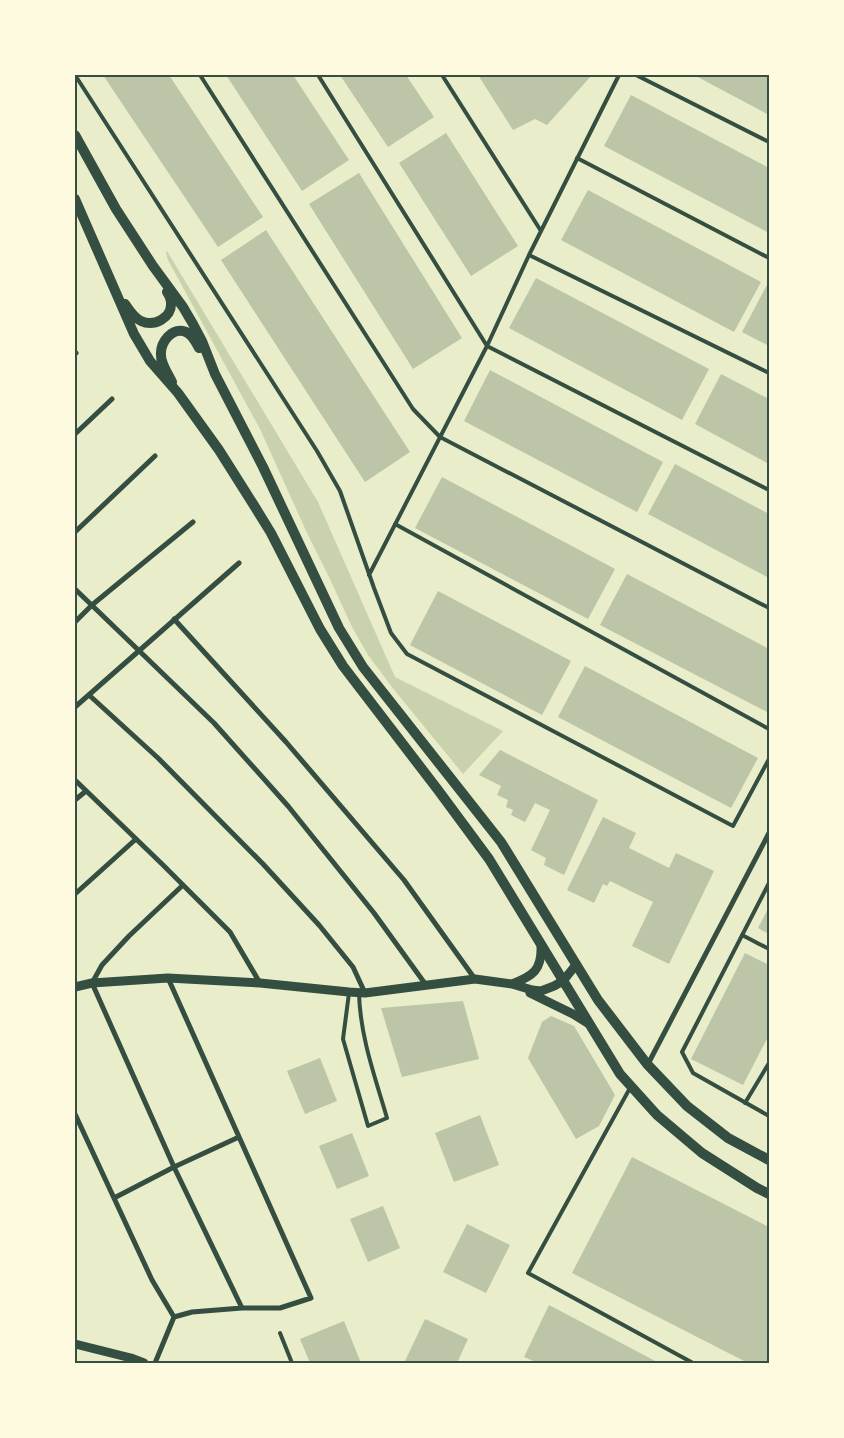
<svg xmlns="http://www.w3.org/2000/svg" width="844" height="1438" font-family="Figtree,sans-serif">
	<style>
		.green { fill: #cad2ad }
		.building { fill: #bcc5a7 }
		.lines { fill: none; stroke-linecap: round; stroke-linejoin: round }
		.service { stroke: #344e41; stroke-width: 4 }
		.minor { stroke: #344e41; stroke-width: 5 }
		.tertiary { stroke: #344e41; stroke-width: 9 }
		.secondary { stroke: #344e41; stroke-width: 10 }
		.neatline { fill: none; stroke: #344e41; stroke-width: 2 }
	</style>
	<rect width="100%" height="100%" fill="#e9edc9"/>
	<path class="green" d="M167,251L318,502L395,677L503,731L463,774L395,691L368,655L352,627L329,577L307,533L260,429L168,260L166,253Z"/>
	<path class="building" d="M103,75H169L263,217L218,247Z
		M226,75H293L349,160L302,191Z
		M340,75H406L434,117L388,147Z
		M478,75H592L547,125L535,119L513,130Z
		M694,75H769V115Z
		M631,95L769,168V233L604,146Z
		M446,133L518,246L471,276L399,163Z
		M359,173L462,338L413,369L309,204Z
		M588,190L761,282L734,332L561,240Z
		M266,230L410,452L365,482L221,260Z
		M536,278L709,369L682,420L509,328Z
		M769,281V346L742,332Z
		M490,370L663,462L637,512L464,421Z
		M721,374L769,399V464L695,424Z
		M675,464L769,514V578L648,514Z
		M442,477L615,569L588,619L415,528Z
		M627,574L769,649V713L600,625Z
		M438,591L571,661L542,715L410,645Z
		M585,666L758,758L731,808L558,717Z
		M500,750L598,800L564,875L544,865L546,858L531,850L550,810L535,803L525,822L511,815L513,810L506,807L508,800L497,795L501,786L479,775Z
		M603,817L636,833L629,848L669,868L676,853L714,871L669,964L632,946L653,902L610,881L607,886L603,884L594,903L567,890Z
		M769,907V934L758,928Z
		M745,953L769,965V1035L743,1085L691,1059Z
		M463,1001L479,1059L402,1077L381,1008Z
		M551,1016L574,1026L615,1095L599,1126L576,1139L528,1058L542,1022Z
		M320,1058L337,1101L305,1114L287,1071Z
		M480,1115L499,1165L454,1182L435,1133Z
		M352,1133L369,1176L337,1189L319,1146Z
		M632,1157L769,1227V1363H748L572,1273Z
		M383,1206L400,1248L368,1262L350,1219Z
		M467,1224L510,1245L486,1293L443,1272Z
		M549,1305L659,1363H538L524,1357Z
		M425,1319L468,1339L457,1363H404Z
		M344,1321L361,1363H310L300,1339Z"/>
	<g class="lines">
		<path class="service" d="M75,75L317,451L340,491L374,588L391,633L407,654L733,826L769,759
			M200,75L413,409L440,437L769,608
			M318,75L487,346L769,490
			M442,75L541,231
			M636,75L769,142
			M577,158L769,258
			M529,255L769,373
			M395,524L769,729
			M369,575L487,346L529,255L619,75
			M769,883L682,1052L693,1073L769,1116
			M742,935L769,949
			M349,993L343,1039L368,1126L387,1118C375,1077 360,1036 359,993
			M630,1088L528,1273L693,1363
			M745,1103L769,1063
			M280,1333L292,1363"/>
		<path class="minor" d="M75,354L76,353
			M75,434L112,399
			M75,532L155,456
			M75,589L214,723L288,806L374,913L426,985
			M174,619L286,742L404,880L475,979
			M75,622L92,605L193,522
			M89,695L158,758L263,864L319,925L353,967L365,993
			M75,707L239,563
			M75,780L162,864L230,932L260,983
			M75,800L86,791
			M183,885L129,936L102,965L92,983L174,1167L242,1308
			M75,894L136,839
			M168,978L311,1298L280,1308H242L192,1312L174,1317
			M648,1064L769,833
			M75,1114L152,1280L174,1317
			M114,1198L174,1167L239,1137
			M155,1363L174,1317"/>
		<path class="tertiary" d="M512,984C533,976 542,970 541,946
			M75,987L92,983L168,978L260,983L349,992L365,993L475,979L512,984L532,990L541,991L554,986L563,981L575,966
			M530,993L573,1014L589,1024
			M75,1344L131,1358L144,1363"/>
		<path class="secondary" d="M75,135L116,209L153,266L183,307L193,324L202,341L215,374L263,467L339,628L363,667L501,842L598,1000L647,1064L687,1106L728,1138L769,1160
			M75,199L134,334L150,361L178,393L219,450L255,507L271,533L320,629L343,666L438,790L489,859L620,1074L657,1115L702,1153L757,1188L769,1194
			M125,304C129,310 134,318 141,321C154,327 172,318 171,303C171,300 169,295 167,292
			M172,382C168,373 160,363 161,353C161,342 171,329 183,331C191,332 196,342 199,348"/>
	</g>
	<rect width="844" height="1438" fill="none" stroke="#fefae0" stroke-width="152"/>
	<rect x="76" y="76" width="692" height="1286" class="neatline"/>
</svg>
